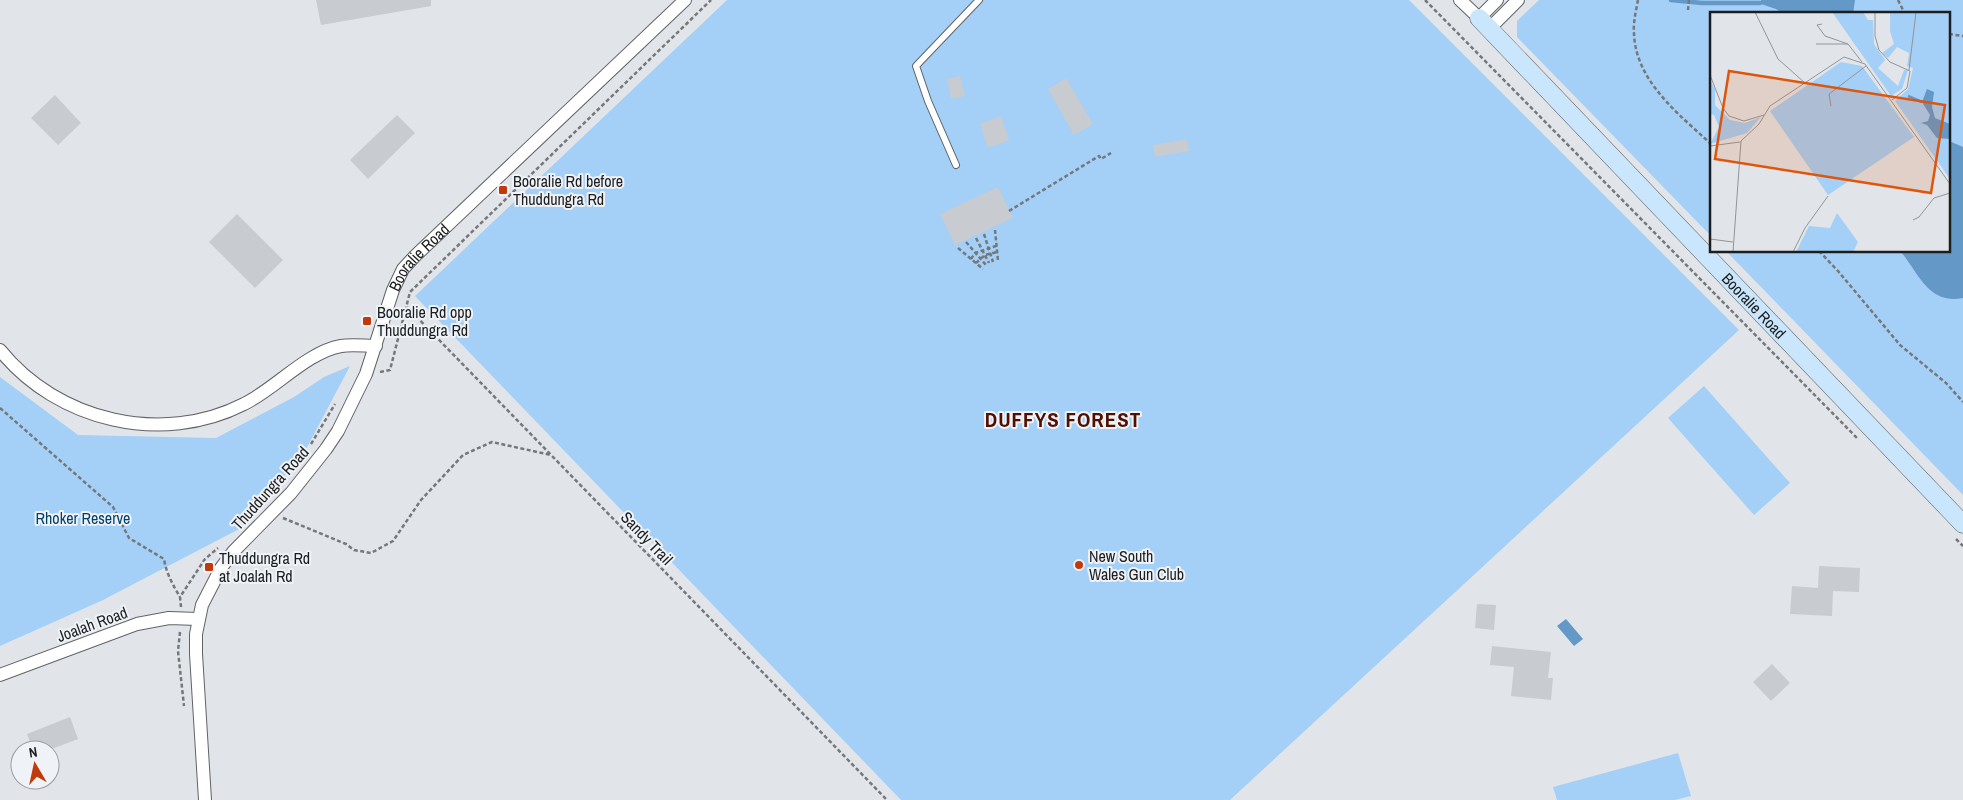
<svg xmlns="http://www.w3.org/2000/svg" width="1963" height="800" font-family="'Archivo Narrow',sans-serif">
	<style>
		.green { fill: #a4cff7 }
		.water { fill: #6398c7 }
		.lines { fill: none; stroke-linecap: round; stroke-linejoin: round }
		.stream { stroke: #6398c7; stroke-width: 4.5 }
		.building { fill: #c8cbcf }
		.lane-casing { stroke: #606366; stroke-width: 8 }
		.street-casing { stroke: #606366; stroke-width: 14 }
		.secondary-casing { stroke: #606366; stroke-width: 19 }
		.path { stroke: #75787a; stroke-width: 2.5; stroke-dasharray: 4 2.5; stroke-linecap: butt }
		.lane { stroke: #fff; stroke-width: 6 }
		.street { stroke: #fff; stroke-width: 12 }
		.secondary { stroke: #cae6fd; stroke-width: 18 }
		.poi-dot { fill: #c23a09; stroke: #eff2f6; stroke-width: 2 }
		.labels { text-anchor: middle; dominant-baseline: central; stroke-width: 4; stroke-linejoin: round; paint-order: stroke }
		.poi-label { font-size: 16px; fill: #1b1d1e; stroke: #eff2f6; text-anchor: start }
		.street-label { font-size: 16px; fill: #1b1d1e; stroke: #eff2f6 }
		.park-label { font-size: 16px; fill: #00416e; stroke: #eff2f6 }
		.district-label { font-size: 21px; font-weight: bold; letter-spacing: 1px; fill: #500f00; stroke: #eff2f6 }
		.inset-river { fill: none; stroke: #6398c7; stroke-width: 2.5 }
		.inset-road { fill: none; stroke: #929598; stroke-width: 1 }
		.view { fill: #de560d; fill-opacity: 0.15; stroke: #de560d; stroke-width: 2.5 }
		.inset-edge { fill: none; stroke: #1b1d1e; stroke-width: 2.5 }
	</style>
	<rect width="100%" height="100%" fill="#e1e5e9"/>
	<path class="green" d="M727,0H1409L1739,330L1230,800H901L415,296Z
		M1539,0H1963V495L1726,251H1949V14H1712V237L1517,37V21Z
		M350,366L304,453L241,528L103,600L0,646V377L78,435L216,438L294,397L324,377Z
		M1704,386L1790,483L1754,515L1668,418Z
		M1678,753L1691,796L1675,800H1557L1553,787Z"/>
	<path class="water" d="M1761,0H1855L1853,14H1784L1776,9L1761,4Z
		M1949,141L1963,147V298C1937,303 1925,287 1912,267C1908,262 1905,256 1900,251H1949Z
		M1566,619L1583,639L1574,646L1557,626Z"/>
	<g class="lines">
		<path class="stream" d="M1671,0L1702,3H1760"/>
	</g>
	<path class="building" d="M316,0H431V6L321,25Z
		M960,76L965,96L951,99L947,79Z
		M1066,78L1093,124L1074,135L1048,89Z
		M55,95L81,123L58,145L31,118Z
		M397,115L415,133L368,179L350,160Z
		M1001,116L1009,140L988,148L980,124Z
		M1187,139L1189,151L1155,157L1153,145Z
		M998,187L1013,218L955,245L940,214Z
		M237,214L283,260L255,288L209,242Z
		M1819,566L1860,568L1859,592L1833,591L1832,616L1790,614L1792,586L1818,588Z
		M1477,604L1496,605L1494,630L1475,628Z
		M1492,646L1551,652L1548,678H1553L1551,700L1511,696L1514,667L1490,665Z
		M1772,664L1790,683L1771,701L1753,682Z
		M70,717L78,739L49,750H33L27,734Z"/>
	<g class="lines">
		<g class="lane-casing">
			<path id="lane" d="M956,165L928,101L916,66L979,0"/>
		</g>
		<g class="street-casing">
			<g id="street">
				<path d="M1460,0L1479,18L1497,0"/>
				<path d="M1489,29L1518,0"/>
				<path d="M0,350C57,421 162,446 244,404C275,389 307,352 341,346C352,344 365,346 376,346"/>
				<path d="M0,675L137,624L169,618L198,619"/>
				<path id="s1" d="M205,800L196,654V634L202,605L221,568L233,552L291,493L326,449L338,431L366,374L393,290L403,269L415,256L685,0"/>
			</g>
		</g>
		<g class="secondary-casing">
			<g id="secondary">
				<path id="s2" d="M1479,18L1963,524"/>
			</g>
		</g>
		<path class="path" d="M1425,0L1858,439
			M1638,0C1636,11 1633,23 1634,34C1636,82 1680,115 1712,145
			M1898,0L1905,14
			M1688,10L1689,0
			M1949,34L1963,36
			M1009,211L1099,156L1101,159L1111,153
			M995,230L998,261
			M984,234L993,262
			M976,238L989,263
			M966,242L986,265
			M958,248L983,269
			M1819,251L1838,271L1900,345L1946,383L1963,402
			M971,259L975,253L996,246
			M976,263L985,255L997,252
			M407,307L887,800
			M380,372L390,370L410,292L711,0
			M0,408L113,507L129,538L164,559C166,573 173,585 180,597
			M311,444L335,404
			M283,518L346,544L354,550L371,553L393,541L421,500L463,455L492,442L551,455
			M1956,539L1963,546
			M181,607L180,597L205,559L218,548
			M180,632L178,651L184,706"/>
		<use href="#lane" class="lane"/>
		<use href="#street" class="street"/>
		<use href="#secondary" class="secondary"/>
	</g>
	<g class="poi-dot">
		<rect x="498" y="185" width="10" height="10" rx="2.5"/>
		<rect x="362" y="316" width="10" height="10" rx="2.5"/>
		<circle cx="1079" cy="565" r="5"/>
		<rect x="204" y="562" width="10" height="10" rx="2.5"/>
	</g>
	<g class="labels">
		<g class="poi-label">
			<text x="513" y="181">Booralie Rd before<tspan x="513" dy="18">Thuddungra Rd</tspan></text>
			<text x="377" y="312">Booralie Rd opp<tspan x="377" dy="18">Thuddungra Rd</tspan></text>
			<text x="1089" y="556">New South<tspan x="1089" dy="18">Wales Gun Club</tspan></text>
			<text x="219" y="558">Thuddungra Rd<tspan x="219" dy="18">at Joalah Rd</tspan></text>
		</g>
		<g class="street-label">
			<text stroke="none"><textPath href="#s1" startOffset="612">Booralie Road</textPath></text>
			<text stroke="none"><textPath href="#s2" startOffset="398">Booralie Road</textPath></text>
			<text transform="translate(270 488) rotate(-48)">Thuddungra Road</text>
			<text transform="translate(647 538) rotate(46)">Sandy Trail</text>
			<text transform="translate(92 624) rotate(-20)">Joalah Road</text>
		</g>
		<g class="park-label">
			<text x="83" y="518">Rhoker Reserve</text>
		</g>
		<g class="district-label">
			<text x="1063" y="419">DUFFYS FOREST</text>
		</g>
	</g>
	<g transform="translate(1710 12)">
		<rect width="240" height="240" fill="#e1e5e9"/>
		<path d="M122,0H153L158,8H163L164,32L175,48L168,56L188,74L194,58H198L192,77L181,84ZM180,0H240V167L185,89L198,77L203,56L197,54L199,41L187,35L178,46L172,41L184,32L180,19ZM131,50L152,54L204,125L118,183L60,99ZM0,68L5,77V93L20,108L35,111L51,105L37,121L0,132L9,115L4,103L0,102ZM127,201L148,230L143,240H86L99,214L120,216Z" fill="#a4cff7"/>
		<path d="M217,77L224,80L222,95L225,106L240,112V127L227,126L217,113L211,111L218,109L220,103L212,90Z" fill="#6398c7"/>
		<path class="inset-river" d="M198,84L212,90"/>
		<path class="inset-road" d="M45,0L68,47L95,71M165,0V24L169,38L180,50L200,59L197,76L182,88M106,32H138L115,24L107,13L112,12M138,32L152,50M199,58L206,0M0,63L13,96L19,104L34,109L54,103M121,94L119,82L156,54M0,134L30,130M203,208L209,205L224,186L240,181M0,227L23,230M23,240L31,129L49,112L60,94L134,45L155,52L240,172M83,240L95,216L118,184"/>
		<path class="view" d="M19,59L235,93L221,181L5,147Z"/>
		<rect width="240" height="240" class="inset-edge"/>
	</g>
	<g transform="translate(35 765) rotate(351)"><circle r="24" fill="#eff2f6" stroke="#9a9da0"/>
	<path d="M0-4L9 19L0 12L-9 19Z" fill="#c23a09"/>
	<text y="-8" font-size="14" font-weight="bold" text-anchor="middle" fill="#1b1d1e">N</text>
	</g>
</svg>
